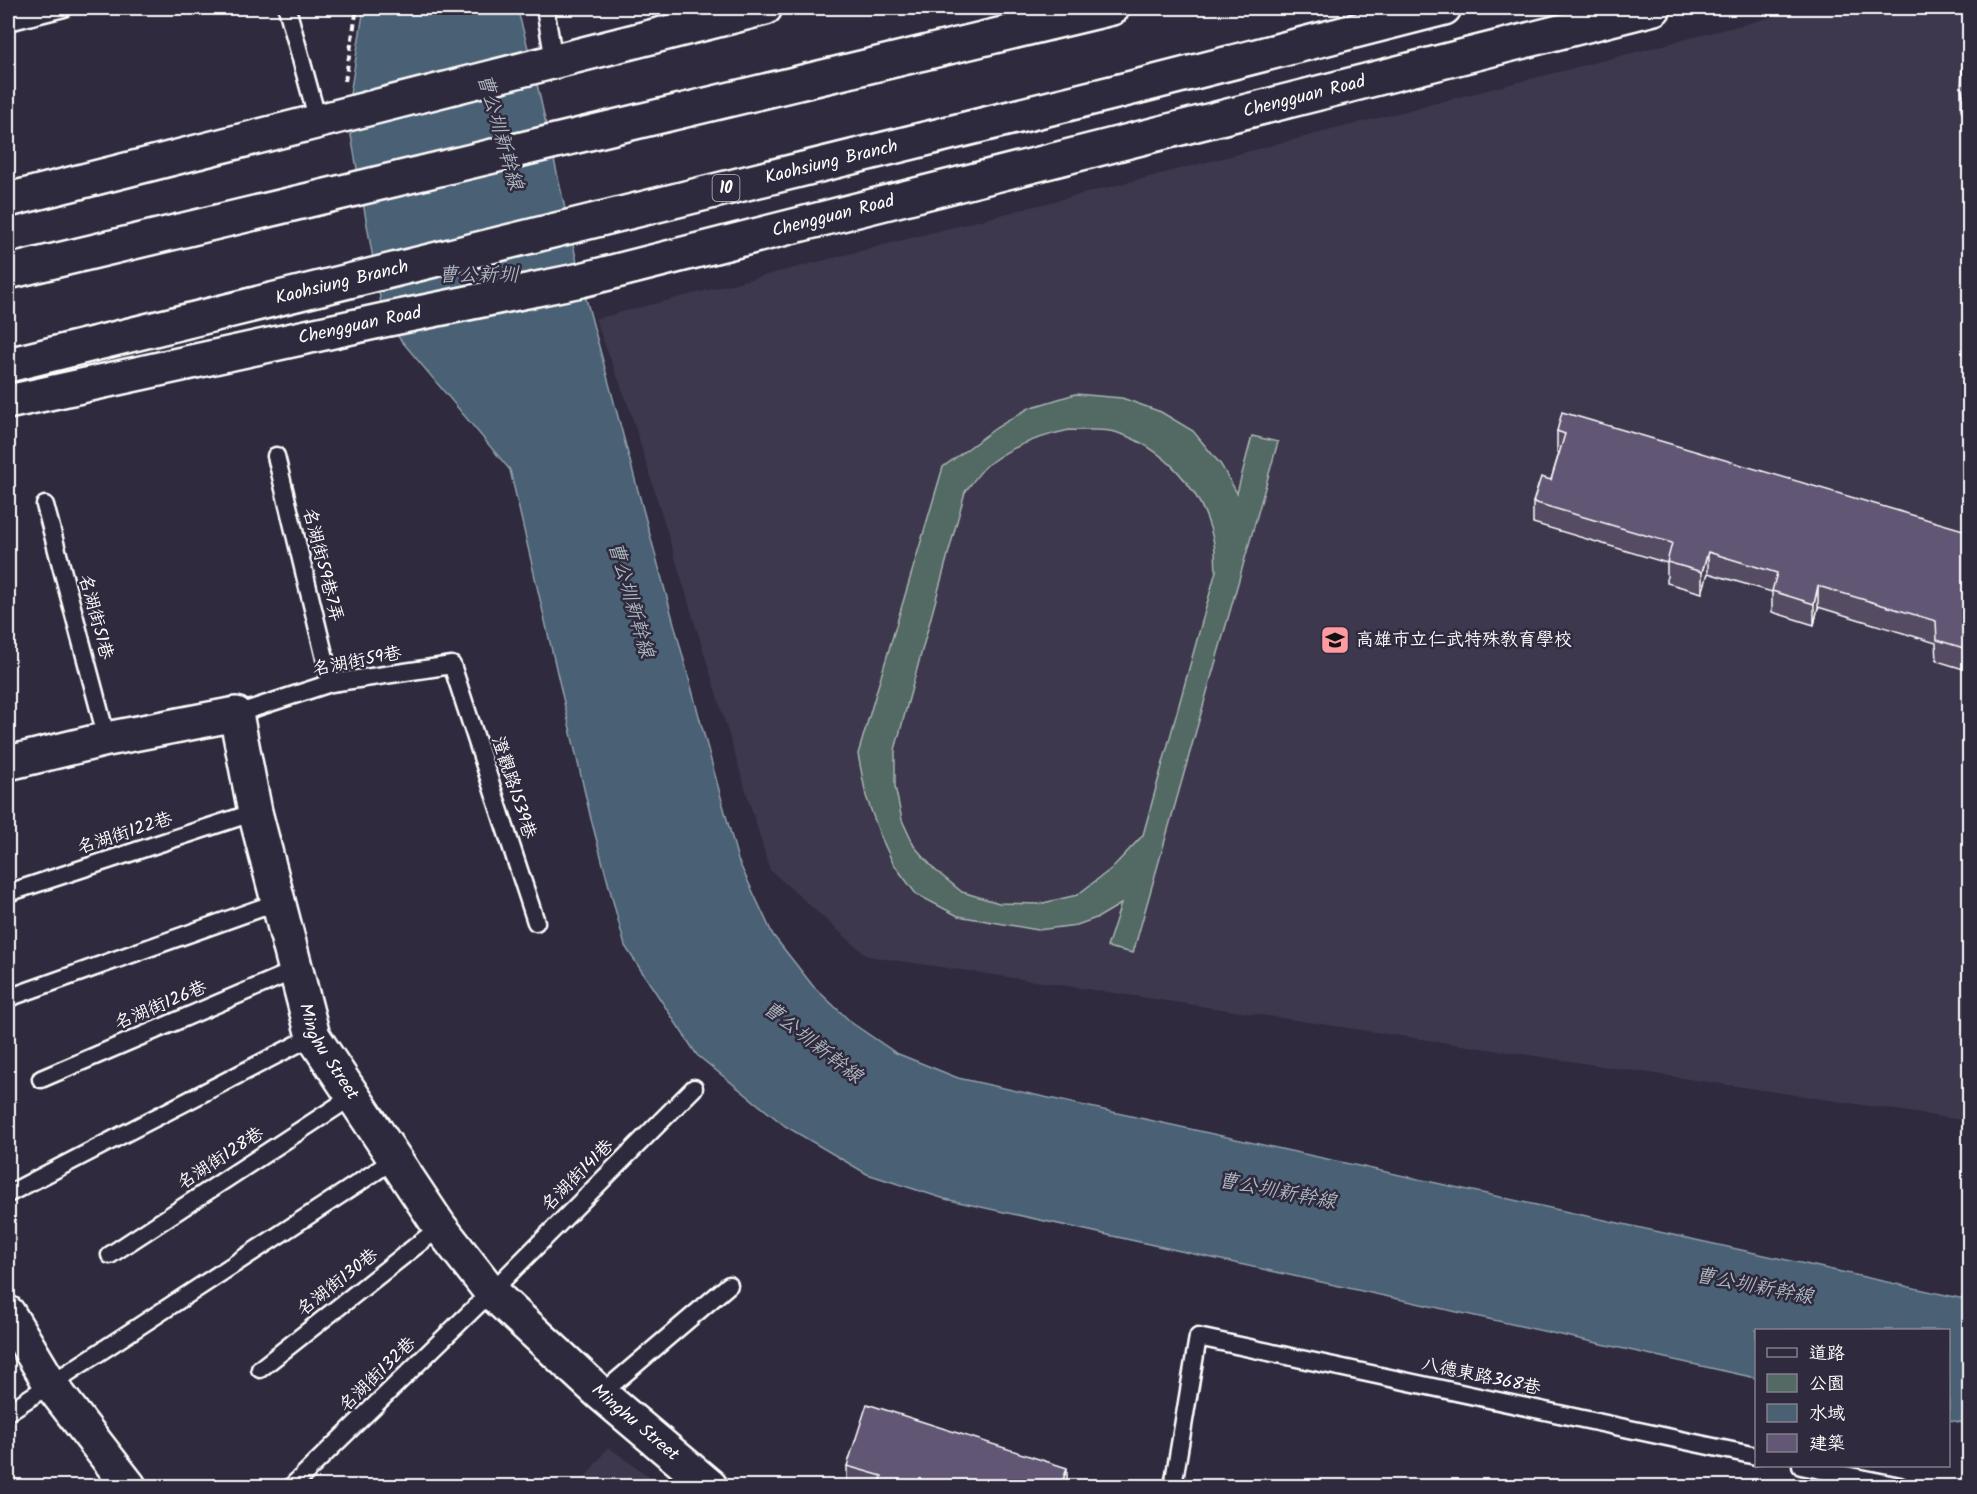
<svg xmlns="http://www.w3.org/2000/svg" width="1977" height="1494" font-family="Kalam,'LXGW WenKai TC',sans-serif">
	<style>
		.built { fill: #3e384e }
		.green { fill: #526964; stroke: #a8b4b2; stroke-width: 1.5; fill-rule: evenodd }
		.water { fill: #4a6174; stroke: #92a0ac; stroke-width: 1.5 }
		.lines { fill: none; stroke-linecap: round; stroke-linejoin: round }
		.lane-casing { stroke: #fff; stroke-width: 21 }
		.street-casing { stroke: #fff; stroke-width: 38 }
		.secondary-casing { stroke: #fff; stroke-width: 38 }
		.highway-casing { stroke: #fff; stroke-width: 38 }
		.path { stroke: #fff; stroke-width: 4; stroke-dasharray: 6 4.5; stroke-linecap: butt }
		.lane { stroke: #2f2a3d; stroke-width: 16 }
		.street { stroke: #2f2a3d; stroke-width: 33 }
		.secondary { stroke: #2f2a3d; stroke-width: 33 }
		.highway { stroke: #2f2a3d; stroke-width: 33 }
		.wall { fill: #544b64; stroke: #fff; stroke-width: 1.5 }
		.shaded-wall { fill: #453d51; stroke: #fff; stroke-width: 1.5 }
		.building { fill: #625774; stroke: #fff; stroke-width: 1.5 }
		.labels { text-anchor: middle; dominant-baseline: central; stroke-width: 5; stroke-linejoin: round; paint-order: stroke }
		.shield { fill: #2f2a3d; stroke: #c1bfc5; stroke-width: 1.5 }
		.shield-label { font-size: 16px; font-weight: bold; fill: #fff }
		.street-label { font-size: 18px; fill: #fff; stroke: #2f2a3d }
		.poi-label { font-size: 18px; fill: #fff; stroke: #2f2a3d; text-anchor: start }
		.water-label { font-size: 20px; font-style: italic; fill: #aeb8c0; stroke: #2f2a3d }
	</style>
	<rect width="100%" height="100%" fill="#2f2a3d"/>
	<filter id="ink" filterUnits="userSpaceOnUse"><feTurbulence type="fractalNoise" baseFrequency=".0167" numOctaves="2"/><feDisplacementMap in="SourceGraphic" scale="12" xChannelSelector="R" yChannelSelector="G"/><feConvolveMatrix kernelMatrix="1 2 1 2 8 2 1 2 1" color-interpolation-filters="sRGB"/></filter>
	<g filter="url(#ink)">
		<path class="built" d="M1807,8H1969V1121L867,956L770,870L630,410L595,319Z
			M608,1447L662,1486H579Z"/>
		<path class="green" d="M1075,394L1122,398L1161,412L1193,431L1221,465L1237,493L1252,436L1278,442L1133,953L1107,947L1121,904L1099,917L1077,925L1038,930L958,916L916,894L893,863L880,835L866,796L858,754L943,467L996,428L1029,408ZM1069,430C1083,431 1102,428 1115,432C1164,447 1202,489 1213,539C1216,549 1215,561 1216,571L1143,835L1111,869L1077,895L1039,904L999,903L962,892L935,870L914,846L902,820L895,786V750L965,492C973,482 980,470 990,463C1013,445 1041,436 1069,430Z"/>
		<path class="water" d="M364,8H517L533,66L581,280L738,860L773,935L813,986L852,1023L896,1053L958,1078L1969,1300V1424L1949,1420L1948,1330H1756V1378L945,1199L867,1174L785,1126L697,1055L625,946L591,819L510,470L384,320L347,113Z"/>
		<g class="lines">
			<g class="lane-casing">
				<path id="lane" d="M287,8L318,121
					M545,8L554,61
					M8,22L64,8
					M276,456L331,683
					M45,505L107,739
					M236,714L331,683L452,665L536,922
					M8,893L255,812
					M8,998L278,902
					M41,1079L296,970
					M8,1194L313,1036
					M110,1255L353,1096
					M260,1369L440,1227
					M601,1394L729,1285
					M8,1412L395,1159
					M1801,1466L1900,1486
					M292,1486L491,1292L694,1088
					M1173,1486L1198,1337L1756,1456"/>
			</g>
			<g class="street-casing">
				<g id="street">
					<path id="s1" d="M8,763L107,739L236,714L255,812L313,1036L440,1227L491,1292L601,1394L710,1486"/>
					<path d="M8,1313L51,1385L129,1486"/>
				</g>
			</g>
			<g class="secondary-casing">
				<g id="secondary">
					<path d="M8,200L765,8"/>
					<path id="s2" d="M8,402L384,320L581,280L1654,8"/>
				</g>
			</g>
			<g class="highway-casing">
				<g id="highway">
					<path d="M8,272L1112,8"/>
					<path id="s3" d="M8,365L1132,88L1444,8"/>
				</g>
			</g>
			<path class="path" d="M345,81L357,8"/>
			<use href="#lane" class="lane"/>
			<use href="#street" class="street"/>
			<use href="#secondary" class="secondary"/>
			<use href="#highway" class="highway"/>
		</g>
		<path class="wall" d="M1970,41V138L1961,109V88Z
			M1557,431L1970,532V671L1937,661L1936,643L1818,607L1814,625L1772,612V592L1708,573L1702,593L1667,583V563L1533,523V502L1551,480L1559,453L1557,452Z
			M847,1466L1067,1486H847Z"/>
		<path class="shaded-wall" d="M1708,552V573L1702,593V572Z
			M1818,586V607L1814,625V604Z
			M1067,1468V1486H1061Z"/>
		<path class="building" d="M1970,41V116L1961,88L1963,56Z
			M1562,412L1970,532V650L1937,640L1936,621L1818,586L1814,604L1772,591L1777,573L1708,552L1702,572L1667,562L1672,543L1533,502L1541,477L1551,480L1565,434L1557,431Z
			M867,1404L1067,1468L1061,1486H879L882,1476L847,1466Z"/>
	</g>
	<defs>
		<g id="school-square" transform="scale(1.5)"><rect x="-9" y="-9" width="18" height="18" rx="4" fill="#ff9aa2" stroke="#2f2a3d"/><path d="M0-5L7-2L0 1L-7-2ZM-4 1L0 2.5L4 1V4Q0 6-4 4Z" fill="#111"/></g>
	</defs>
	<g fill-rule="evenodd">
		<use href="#school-square" x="1335" y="640"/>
	</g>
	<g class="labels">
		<rect class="shield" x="712.5" y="175" width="27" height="26" rx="4.5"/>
		<g class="shield-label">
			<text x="726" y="188">10</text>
		</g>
		<g class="street-label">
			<text stroke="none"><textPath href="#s2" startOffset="1332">Chengguan Road</textPath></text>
			<text stroke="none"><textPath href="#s3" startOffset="848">Kaohsiung Branch</textPath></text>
			<text stroke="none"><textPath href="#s2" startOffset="846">Chengguan Road</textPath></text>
			<text stroke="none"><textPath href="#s3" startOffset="344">Kaohsiung Branch</textPath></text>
			<text stroke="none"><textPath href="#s2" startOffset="360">Chengguan Road</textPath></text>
			<text transform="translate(322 565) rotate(76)">名湖街59巷7弄</text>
			<text transform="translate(95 617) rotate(75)">名湖街51巷</text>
			<text transform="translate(357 662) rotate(-11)">名湖街59巷</text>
			<text transform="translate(513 788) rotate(72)">澄觀路1539巷</text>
			<text transform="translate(125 834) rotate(-18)">名湖街122巷</text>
			<text transform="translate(161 1006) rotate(-23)">名湖街126巷</text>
			<text stroke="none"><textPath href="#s1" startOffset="585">Minghu Street</textPath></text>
			<text transform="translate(221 1159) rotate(-33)">名湖街128巷</text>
			<text transform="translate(578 1176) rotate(-45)">名湖街141巷</text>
			<text transform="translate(338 1283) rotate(-38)">名湖街130巷</text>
			<text transform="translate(378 1375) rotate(-44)">名湖街132巷</text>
			<text transform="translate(1481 1377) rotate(12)">八德東路368巷</text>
			<text stroke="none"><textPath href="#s1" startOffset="1071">Minghu Street</textPath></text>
		</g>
		<g class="poi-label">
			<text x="1356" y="640">高雄市立仁武特殊教育學校</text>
		</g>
		<g class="water-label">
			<text transform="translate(499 132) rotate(74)">曹公圳新幹線</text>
			<text x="478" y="276">曹公新圳</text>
			<text transform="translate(630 600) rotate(74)">曹公圳新幹線</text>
			<text transform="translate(812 1043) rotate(38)">曹公圳新幹線</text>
			<text transform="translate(1277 1192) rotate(11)">曹公圳新幹線</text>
			<text transform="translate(1754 1287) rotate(11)">曹公圳新幹線</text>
		</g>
	</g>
	<rect width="1977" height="1494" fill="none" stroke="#2f2a3d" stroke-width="30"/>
	<rect x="15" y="15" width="1947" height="1464" fill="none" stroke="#fff" stroke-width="2" filter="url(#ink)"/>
	<rect x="1755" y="1329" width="195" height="138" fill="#2f2a3d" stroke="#827f8b" stroke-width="1.5"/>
	<rect x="1767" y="1348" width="30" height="9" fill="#2f2a3d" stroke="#827f8b" stroke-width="1.5"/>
	<text x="1809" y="1359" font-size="18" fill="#ffffff">道路</text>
	<rect x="1767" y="1374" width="30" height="18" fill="#526964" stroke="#827f8b" stroke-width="1.5"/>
	<text x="1809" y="1389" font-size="18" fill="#ffffff">公園</text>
	<rect x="1767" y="1404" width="30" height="18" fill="#4a6174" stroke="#827f8b" stroke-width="1.5"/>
	<text x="1809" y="1419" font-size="18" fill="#ffffff">水域</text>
	<rect x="1767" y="1434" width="30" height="18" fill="#625774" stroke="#827f8b" stroke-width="1.5"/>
	<text x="1809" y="1449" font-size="18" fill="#ffffff">建築</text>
</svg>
